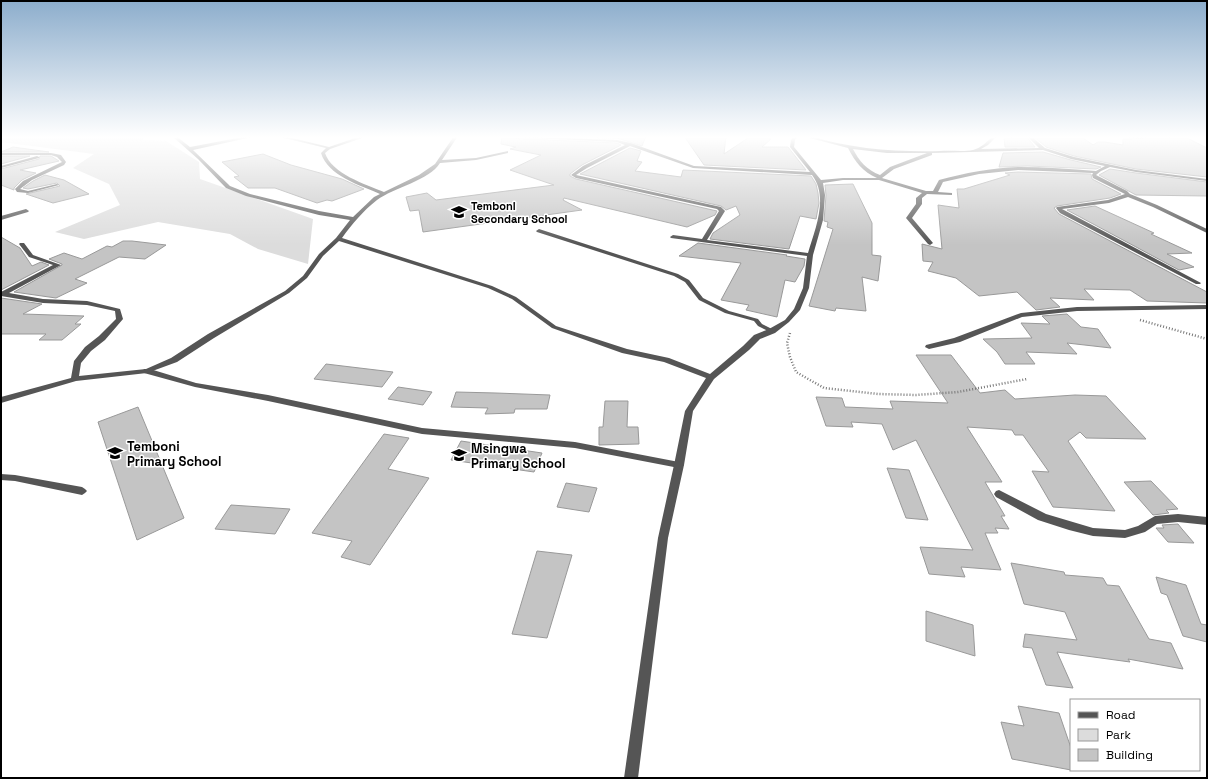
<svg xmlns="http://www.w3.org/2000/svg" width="1208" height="779" font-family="'Space Grotesk',sans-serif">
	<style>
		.green { fill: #dcdcdc }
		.building { fill: #c4c4c4; stroke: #999 }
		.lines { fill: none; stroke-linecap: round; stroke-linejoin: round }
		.path { stroke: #777; stroke-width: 2.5; stroke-dasharray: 1 2; stroke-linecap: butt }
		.service { fill: #555; fill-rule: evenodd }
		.minor { fill: #555; fill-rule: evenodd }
		.labels { text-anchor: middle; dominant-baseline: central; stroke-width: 3; stroke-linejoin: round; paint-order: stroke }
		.far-poi-label { font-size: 11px; font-weight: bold; fill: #000; stroke: #fff; text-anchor: start }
		.poi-label { font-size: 13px; font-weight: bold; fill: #000; stroke: #fff; text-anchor: start }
	</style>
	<rect width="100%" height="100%" fill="#fff"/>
	<path class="green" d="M1,136H148L142,140L166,141L199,162L200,179L313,219L308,264L258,249L230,234L158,222L84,239L55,232L120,205L109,184L73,168L94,154L1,142Z"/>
	<path class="building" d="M502,136L507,138L617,143L621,145L582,165L570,174V176L576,179L717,211L715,215L687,227L564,198L563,200L582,210L423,232L419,210L410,211L406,197L427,193L436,200L554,185L510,170L541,155L510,149L516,147L501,144Z
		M534,136H646L642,146L617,138Z
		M684,136H726L724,154L751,136L771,139L762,147H788L806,170L704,165Z
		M1014,136H1026L1035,147H1005L1004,137L1016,138Z
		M1033,136H1080L1093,145L1098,142H1105L1123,145V139L1185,137L1207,148V177L1136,169L1074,156L1046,147Z
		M13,147L49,152H1Z
		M630,148L641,151L637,161L642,162L635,171L681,177L683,170L811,176L816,184L818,193L819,203L816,219L800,216L789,249L710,239L713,233L740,215L736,206L726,210L721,206L580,174Z
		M1043,152L1071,160L1101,167L1096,169L1028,166L999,167L1003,153Z
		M263,154L291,165L342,179L364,189L332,201L327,200L317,203L275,188H248L234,177L239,176L222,162Z
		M1,156H30L1,164Z
		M40,156H51L59,161L20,170L36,173L22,180L14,188V190L1,185V169L39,159Z
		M1110,169L1136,173L1207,182V196L1136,195L1099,175Z
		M1018,172L1091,174L1092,179L1121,194L1110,198L1057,206L1054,208L1059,214L1207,292V303L1147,301L1130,290L1084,289L1094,300L1050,298L1060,307L1036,310L1017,292L979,296L956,278L928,271L933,262L923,261L922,244L942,249L938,205L959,208L957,189H964L1010,175L1005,173Z
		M45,175L64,180L89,194L53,203L26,194L60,186L57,183L28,189L23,188L33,181Z
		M853,184L872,223V255L881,256L878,281L862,277L866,311L836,308L835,311L809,306L833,229L827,227L828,222L824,221L826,195L825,185Z
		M1095,206L1154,233L1151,234L1192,253L1167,254L1194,267L1179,270L1067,210Z
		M1,237L20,248L32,266L41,262L49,265L1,290Z
		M123,241H132L166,245L145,259L119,257L75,279L87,283L56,298L14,292L62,265V264L49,259L64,253L82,259L107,246L112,247Z
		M698,243L787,255L786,256L805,259L804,266L795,282L785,280L777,317L746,310L749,305L721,300L741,263L679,256Z
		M1,298L42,304L23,314L84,316L75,324H81L62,340H39L46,334H1Z
		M1067,314L1081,327L1098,329L1111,348L1067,343L1077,354L1026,352L1035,364H1005L997,352L983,339L1032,338L1021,323L1050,324L1042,316Z
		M916,355H951L980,393L1005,390L1015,399L1075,395L1106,396L1146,439L1086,438L1080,432L1068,441L1115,511L1053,507L1032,471L1049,472L1023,435H1015L1012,430L967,427L1002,482H985L1005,516H1001L1009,529L995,528L998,533H985L1001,570L961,567L965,577L929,574L920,547L973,550L916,440L893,450L882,424L851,422L853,427L826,426L816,397L842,398L845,407L893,409L890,401L948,403Z
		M326,364L393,372L382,387L314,379Z
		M398,387L432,392L423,405L388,399Z
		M456,392L496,393L550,395L547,409H515L514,413L485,414L488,408L451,407Z
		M605,401H628L627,427H638L639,444L599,445V427H603Z
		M138,407L184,518L137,540L98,422Z
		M384,434L409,438L388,469L429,478L370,565L341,557L352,541L312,533Z
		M461,441L542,453L534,472L451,460Z
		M887,468L909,470L928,520L906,518Z
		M1151,481L1178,509L1166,510L1169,513L1153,515L1124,482Z
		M566,483L597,488L589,512L557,507Z
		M231,505L290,509L275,534L215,529Z
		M1178,524L1182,529L1194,543L1168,542L1156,528H1164L1162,525Z
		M537,551L572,555L547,638L512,634Z
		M1011,563L1064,572L1065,575L1103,578L1107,585L1119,586L1149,639L1171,643L1183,669L1128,659L1130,662L1057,652L1073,688L1046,685L1032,648L1023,647L1025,634L1077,640L1065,612L1024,604Z
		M1156,577L1186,585L1201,624L1207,625V642L1183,636L1167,595L1161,593Z
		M926,611L973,625L975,656L926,641Z
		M1018,706L1059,713L1071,748V770L1012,759L1001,722L1024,726Z"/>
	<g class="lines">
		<path class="path" d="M1140,320L1207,339
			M790,333L787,343L790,357L796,372L824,388L878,394L916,395L958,392L1027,379"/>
		<path class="service" d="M539,229L678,274L689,280L703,298L729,311L758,319L762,324L776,331L772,333L758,326L754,321L725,313L699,300L685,282L674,276L537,232L536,231Z
			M144,369H150L196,383L268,395L422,428L575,442L679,462L682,463L684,465L682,467L679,468L575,448L422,434L268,401L195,387L144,373L143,371Z
			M1,474L15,475L82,487L85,489L87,491L85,493L82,495L15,481L1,480Z"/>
		<path class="minor" d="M172,136H176L190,147L248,136H254L252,137L193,150L230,186L250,194L319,211L353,217L374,197L380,194C360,185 328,176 321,153L326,148L280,137L279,136H284L329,147L361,136H366L365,137L330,149L325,153C332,174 365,184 384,192L419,175L435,164L454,136H458L442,160L476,158L508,151V153L476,160L440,163C430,180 393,188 377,200C363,211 352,224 342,238L492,286L516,297L556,326L627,349L669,358L710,374L743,346L754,335L769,329L785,320L794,309L803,288L807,256L671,238L670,237L673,235L702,239L719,211L717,209L576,178L571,175L583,166L625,145L617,142L507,137L505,136L617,140L631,143L694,166L810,172L790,147L791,140L794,136H798L795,140L794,147L821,180L843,178H877C863,172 855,162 848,148L806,137L805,136H810C852,149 895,152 940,151C951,150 963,152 973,150C981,148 988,141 993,136H997L988,145L981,149L1039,148L1027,136H1031L1045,148L1074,157L1136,170L1207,179V181L1136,172L1110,167L1101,171L1096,175L1127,191L1130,194L1157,205L1207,229V233L1153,207L1128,197L1109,203L1062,209L1201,283L1200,284H1196L1060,213L1056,208L1057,207L1108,200L1125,194L1093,178L1092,175L1093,173L1018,170L979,174L943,182L938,192L952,193V195L927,194L922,198V204L912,218L933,243L930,245L928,244L906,218L916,204V198L922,193L879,180H843L823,183L825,195L823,220L813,255L809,288L800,310L789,322L775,333L760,339L749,350L714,379L693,411L684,465L668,538L638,778H624L658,538L674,465L685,411L706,378L664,362L622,353L552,328L512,299L488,288L339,241L323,256L307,278L289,293L214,338L177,362L147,373L76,381L1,403V397L71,378L74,361L85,347L99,336L116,319L115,311L87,305L43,303L1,296V292L53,265L29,257L19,244L20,243H24L33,255L61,265L9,293L43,299L87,301L120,309L123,319L105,340L91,351L81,363L79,376L146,369L171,358L208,334L285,291L303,276L319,254L336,238L350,220L319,215L246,196L226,188L198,159ZM630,146L693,168L812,175C829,197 815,229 808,253L707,240L725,211L721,207L576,175L587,168ZM853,149L887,153H927L890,167L880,175C867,170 859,161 853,149ZM1043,150L1071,159L1105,166L1096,171C1070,169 1044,167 1019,167C992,168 965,173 939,180L933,191H926L882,178L894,169L932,155V153Z
			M1112,136H1165L1163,137L1135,138L1114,137Z
			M1,153H51L61,155L66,162L64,165L32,180L20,189L28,191L57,184L59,185L28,193L17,192L15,189L23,181L62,162L57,157L51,155H1Z
			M37,156L39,157V158L1,168V166Z
			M26,209L29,211L28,212L1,220V216Z
			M1207,305V309L1077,311L1022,317L960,342L929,349L925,347L926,345L954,338L1021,313L1077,307Z
			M999,490L1046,514L1093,528L1125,530L1138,526L1155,516L1178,514L1207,517V525L1178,522L1157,524L1145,532L1125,538L1093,536L1069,530L1038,520L996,497L994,494L996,491Z"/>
	</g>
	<linearGradient id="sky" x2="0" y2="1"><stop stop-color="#8cadcc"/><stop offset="0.56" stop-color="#fff"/><stop offset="1" stop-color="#fff" stop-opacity="0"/></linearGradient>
	<rect width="1208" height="245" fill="url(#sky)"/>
	<defs>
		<g id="school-bare" transform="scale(1.2)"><path d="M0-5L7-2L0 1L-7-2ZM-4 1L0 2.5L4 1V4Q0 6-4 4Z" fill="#000" stroke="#fff" stroke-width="2.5" paint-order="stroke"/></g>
	</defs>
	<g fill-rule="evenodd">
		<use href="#school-bare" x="459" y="212"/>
		<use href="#school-bare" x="115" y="453"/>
		<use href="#school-bare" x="459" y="455"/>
	</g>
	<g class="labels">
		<g class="far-poi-label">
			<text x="471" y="206">Temboni<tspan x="471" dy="13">Secondary School</tspan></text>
		</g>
		<g class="poi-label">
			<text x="127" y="446">Temboni<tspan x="127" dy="15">Primary School</tspan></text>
			<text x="471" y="448">Msingwa<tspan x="471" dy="15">Primary School</tspan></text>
		</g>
	</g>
	<rect width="1208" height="779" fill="none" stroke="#000000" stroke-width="4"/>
	<rect x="1070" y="699" width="130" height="72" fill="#ffffff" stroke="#999999"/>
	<rect x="1078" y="712" width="20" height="6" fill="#555555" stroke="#999999"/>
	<text x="1106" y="719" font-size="12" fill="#000000">Road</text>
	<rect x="1078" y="729" width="20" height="12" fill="#dcdcdc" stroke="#999999"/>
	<text x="1106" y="739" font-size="12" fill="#000000">Park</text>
	<rect x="1078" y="749" width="20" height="12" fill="#c4c4c4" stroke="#999999"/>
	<text x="1106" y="759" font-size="12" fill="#000000">Building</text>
</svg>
